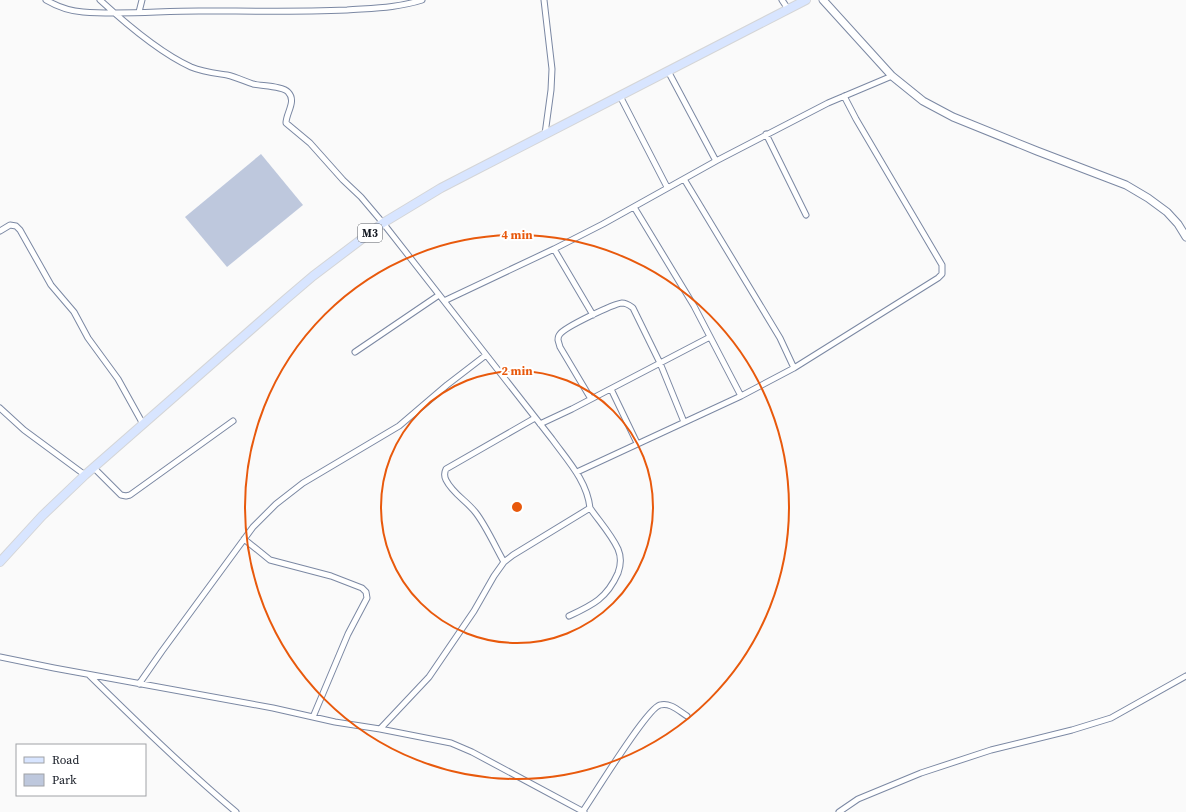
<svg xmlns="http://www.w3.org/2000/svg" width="1186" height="812" font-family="'Source Serif 4',serif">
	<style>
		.green { fill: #bec8dd }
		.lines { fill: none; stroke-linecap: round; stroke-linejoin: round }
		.street-casing { stroke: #7b88a3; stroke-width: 7 }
		.secondary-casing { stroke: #7b88a3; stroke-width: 9 }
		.primary-casing { stroke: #d4d5d7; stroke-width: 10 }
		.street { stroke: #fff; stroke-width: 5 }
		.secondary { stroke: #fff; stroke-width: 7 }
		.primary { stroke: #d8e5ff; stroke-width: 8 }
		.ring { fill: none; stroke: #e8590c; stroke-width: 2 }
		.labels { text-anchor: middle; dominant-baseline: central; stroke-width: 4; stroke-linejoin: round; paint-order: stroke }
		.shield { fill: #fff; stroke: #595d64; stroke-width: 1 }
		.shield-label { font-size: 11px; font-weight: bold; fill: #121721 }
		.centre { fill: #e8590c; stroke: #fff; stroke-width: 2 }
		.ring-label { font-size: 12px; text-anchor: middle; font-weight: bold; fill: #e8590c; stroke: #fff; stroke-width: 4; stroke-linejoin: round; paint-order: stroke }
	</style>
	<rect width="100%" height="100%" fill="#fafafa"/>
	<path class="green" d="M261,154L303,205L227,267L185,217Z"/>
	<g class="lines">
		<g class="street-casing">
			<path id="street" d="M46,0C58,7 70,11 83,12C122,15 160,11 199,11C248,11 298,12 347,10C373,8 397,8 422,0
				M100,0C125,23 160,53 191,67C203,72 214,73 227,75C236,77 244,81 253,84C261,86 283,86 288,92C297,101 286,113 286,123L310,143L343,180L361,197L383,223L552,439C568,461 587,481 590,508L513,555L504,562L494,576L474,611L429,677L380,729
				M544,0L552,69L551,90L545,134
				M782,0L788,9
				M139,12L142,0
				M668,71L716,161
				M620,96L667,187
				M766,134L806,215
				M684,179L780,338L794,368
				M634,207L694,306L741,396
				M0,231L10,225L16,226L20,230L51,285L74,312L88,338L118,379L143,424
				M554,249L593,315
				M444,301L554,249L603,224L716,161L828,103L892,76
				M355,352L439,295
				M611,389L637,443
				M591,399L560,347L558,340C558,338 558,336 560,334C565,327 613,304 622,303C627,303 629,305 633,308L660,363L684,422
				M0,408L24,430L85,475
				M540,424L572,409L710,337
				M94,468L121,495L126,496L130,495L233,421
				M577,472L741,396L794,368L938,278L942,274V265L856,119L844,96
				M244,539L270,560L331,576L362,588L366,592L367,598L348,634L313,717
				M504,562C496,548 486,526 476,513C467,501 453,494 446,480C444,476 444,473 446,469L535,418
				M569,616C593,605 607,598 618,573C621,565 621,556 618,549C611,534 599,521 590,508
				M0,657L54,668L273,708L335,722L380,729L451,743L472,752L584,812
				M89,675C137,722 185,769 236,812
				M139,684L162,651L253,527L276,504L303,483L399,426L447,385L486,355
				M583,811C594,795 647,708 660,705C670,702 679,711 687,716
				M839,812L858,799L921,773L991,750L1072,730L1111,718L1186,676"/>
		</g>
		<g class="secondary-casing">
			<path id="secondary" d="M823,0L892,76L923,101L953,117L1037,151L1126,185L1148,198L1167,212L1178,224L1186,237"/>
		</g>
		<g class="primary-casing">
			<path id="primary" d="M0,562L42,516L85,475L286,299L313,276L383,223L441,188L470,173L806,0"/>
		</g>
		<use href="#street" class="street"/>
		<use href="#secondary" class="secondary"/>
		<use href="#primary" class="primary"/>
	</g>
	<g class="ring">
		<circle cx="517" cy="507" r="136"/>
		<circle cx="517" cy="507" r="272"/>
	</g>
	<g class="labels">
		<rect class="shield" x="358" y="224" width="24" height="18" rx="3"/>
		<g class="shield-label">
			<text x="370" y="233">M3</text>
		</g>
	</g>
	<circle cx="517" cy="507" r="6" class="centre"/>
	<g class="ring-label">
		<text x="517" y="239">4 min</text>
		<text x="517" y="375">2 min</text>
	</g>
	<rect x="16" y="744" width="130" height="52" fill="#ffffff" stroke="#a0a2a6"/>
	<rect x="24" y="757" width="20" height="6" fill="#d8e5ff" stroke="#a0a2a6"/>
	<text x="52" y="764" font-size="12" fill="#121721">Road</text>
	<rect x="24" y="774" width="20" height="12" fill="#bec8dd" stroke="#a0a2a6"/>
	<text x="52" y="784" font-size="12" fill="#121721">Park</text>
</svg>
